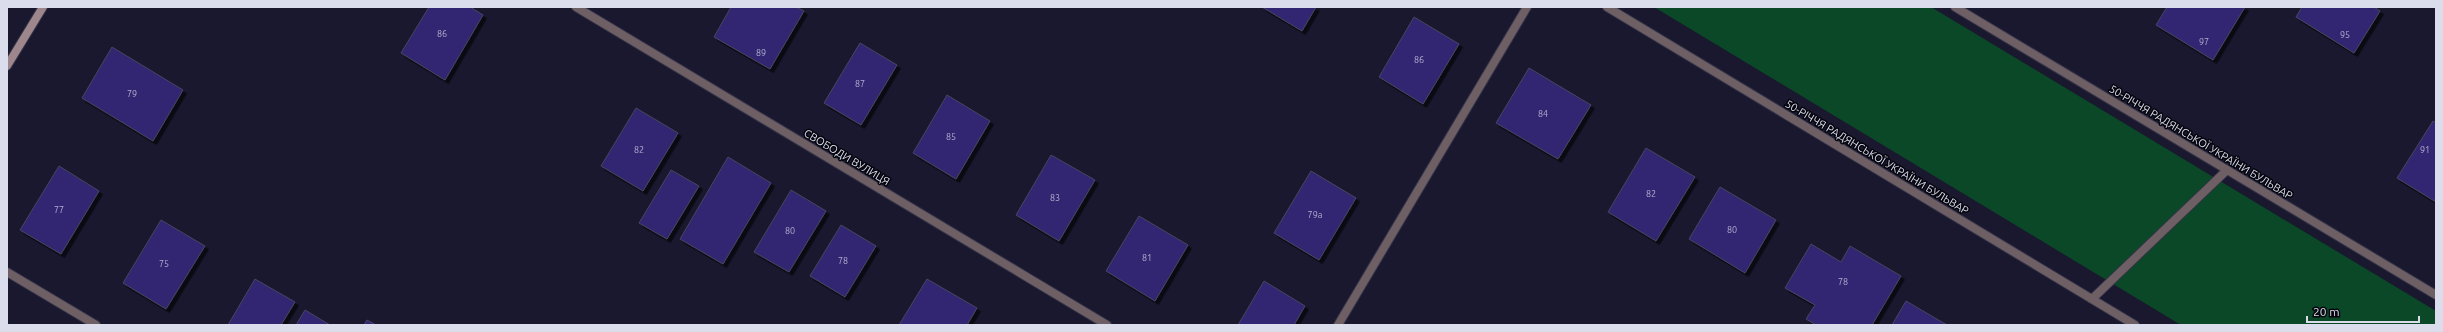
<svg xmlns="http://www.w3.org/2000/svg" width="2443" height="332" font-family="Ubuntu,sans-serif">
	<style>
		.green { fill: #0a4827 }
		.building { fill: #322672; stroke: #46465f; filter: url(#shadow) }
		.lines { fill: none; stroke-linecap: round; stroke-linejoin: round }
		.lane-casing { stroke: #343349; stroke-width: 10 }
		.street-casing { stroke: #343349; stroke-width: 10 }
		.secondary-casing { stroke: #343349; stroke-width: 10 }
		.lane { stroke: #6d5f63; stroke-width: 8 }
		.street { stroke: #6d5f63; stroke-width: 8 }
		.secondary { stroke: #9d868c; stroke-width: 8 }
		.labels { text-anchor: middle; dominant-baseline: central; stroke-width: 3; stroke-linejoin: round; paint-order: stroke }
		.number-label { font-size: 9px; fill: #b1aece }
		.street-label { font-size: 11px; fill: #dbdcec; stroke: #05050d }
	</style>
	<defs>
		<filter id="shadow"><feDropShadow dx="3.5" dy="3.5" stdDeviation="0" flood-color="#0009"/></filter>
	</defs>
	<rect width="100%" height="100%" fill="#19182e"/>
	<path class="green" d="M1654,7H1931L2436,311V325H2181Z"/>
	<path class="building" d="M429,7H470L483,15L445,80L401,53Z
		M731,7H796L804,11L770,69L714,37Z
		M1262,7H1316L1302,31Z
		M2167,7H2245L2213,60L2156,25Z
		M2302,7H2374L2380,11L2354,53L2296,17Z
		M1414,17L1459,44L1423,104L1379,77Z
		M860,43L897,65L861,125L824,103Z
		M112,47L183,90L153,141L82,98Z
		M1529,68L1591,105L1558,159L1496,123Z
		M947,95L990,121L956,179L913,153Z
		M636,108L678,133L643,191L601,166Z
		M2433,121L2436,123V202L2397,178Z
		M1646,148L1695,177L1656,241L1608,212Z
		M1051,155L1095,180L1059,241L1016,215Z
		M728,157L771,183L723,264L680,239Z
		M59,166L99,191L61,254L20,230Z
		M671,170L699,186L667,239L639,223Z
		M1311,171L1356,198L1319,260L1274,233Z
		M1720,187L1776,220L1745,273L1689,239Z
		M791,190L826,211L789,272L754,252Z
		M1139,216L1188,245L1155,301L1106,271Z
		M161,220L205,246L166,309L123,283Z
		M841,225L876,246L845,297L810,276Z
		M1811,244L1841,262L1850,246L1901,276L1872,325H1816L1806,319L1815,305L1785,288Z
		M255,279L295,302L281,325H228Z
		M927,279L977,308L967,325H899Z
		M1264,281L1305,306L1294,325H1238Z
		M1906,301L1947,325H1892Z
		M305,310L330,325H296Z
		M367,320L376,325H364Z"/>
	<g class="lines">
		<g class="lane-casing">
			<path id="lane" d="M2092,299L2227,170"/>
		</g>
		<g class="street-casing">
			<path id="street" d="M576,7L1107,325
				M1607,7L2135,325
				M1955,7L2436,295
				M7,272L96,325
				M1338,325L1527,7"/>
		</g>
		<g class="secondary-casing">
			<path id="secondary" d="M7,66L43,7"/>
		</g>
		<use href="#lane" class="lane"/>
		<use href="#street" class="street"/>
		<use href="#secondary" class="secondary"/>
	</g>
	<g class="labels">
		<g class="number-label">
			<text x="442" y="34">86</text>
			<text x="2345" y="35">95</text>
			<text x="2204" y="42">97</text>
			<text x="761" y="53">89</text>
			<text x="1419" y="60">86</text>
			<text x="860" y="84">87</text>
			<text x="132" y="94">79</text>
			<text x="1543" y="114">84</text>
			<text x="951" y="137">85</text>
			<text x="639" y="150">82</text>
			<text x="2425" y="150">91</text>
			<text x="1651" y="194">82</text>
			<text x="1055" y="198">83</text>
			<text x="59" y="210">77</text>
			<text x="1315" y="215">79а</text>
			<text x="1732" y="230">80</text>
			<text x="790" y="231">80</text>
			<text x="1147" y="258">81</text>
			<text x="843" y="261">78</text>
			<text x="164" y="264">75</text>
			<text x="1843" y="282">78</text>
		</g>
		<g class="street-label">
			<text transform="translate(2201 142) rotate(31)">50-РІЧЧЯ РАДЯНСЬКОЇ УКРАЇНИ БУЛЬВАР</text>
			<text transform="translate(847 157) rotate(31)">СВОБОДИ ВУЛИЦЯ</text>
			<text transform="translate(1877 157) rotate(31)">50-РІЧЧЯ РАДЯНСЬКОЇ УКРАЇНИ БУЛЬВАР</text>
		</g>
	</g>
	<rect width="2443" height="332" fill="none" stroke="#dbdcec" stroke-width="16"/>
	<path d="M2307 316v6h112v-6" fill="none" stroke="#dbdcec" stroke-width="2"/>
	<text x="2313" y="316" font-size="12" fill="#dbdcec" stroke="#05050d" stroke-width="3" paint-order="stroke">20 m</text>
</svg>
